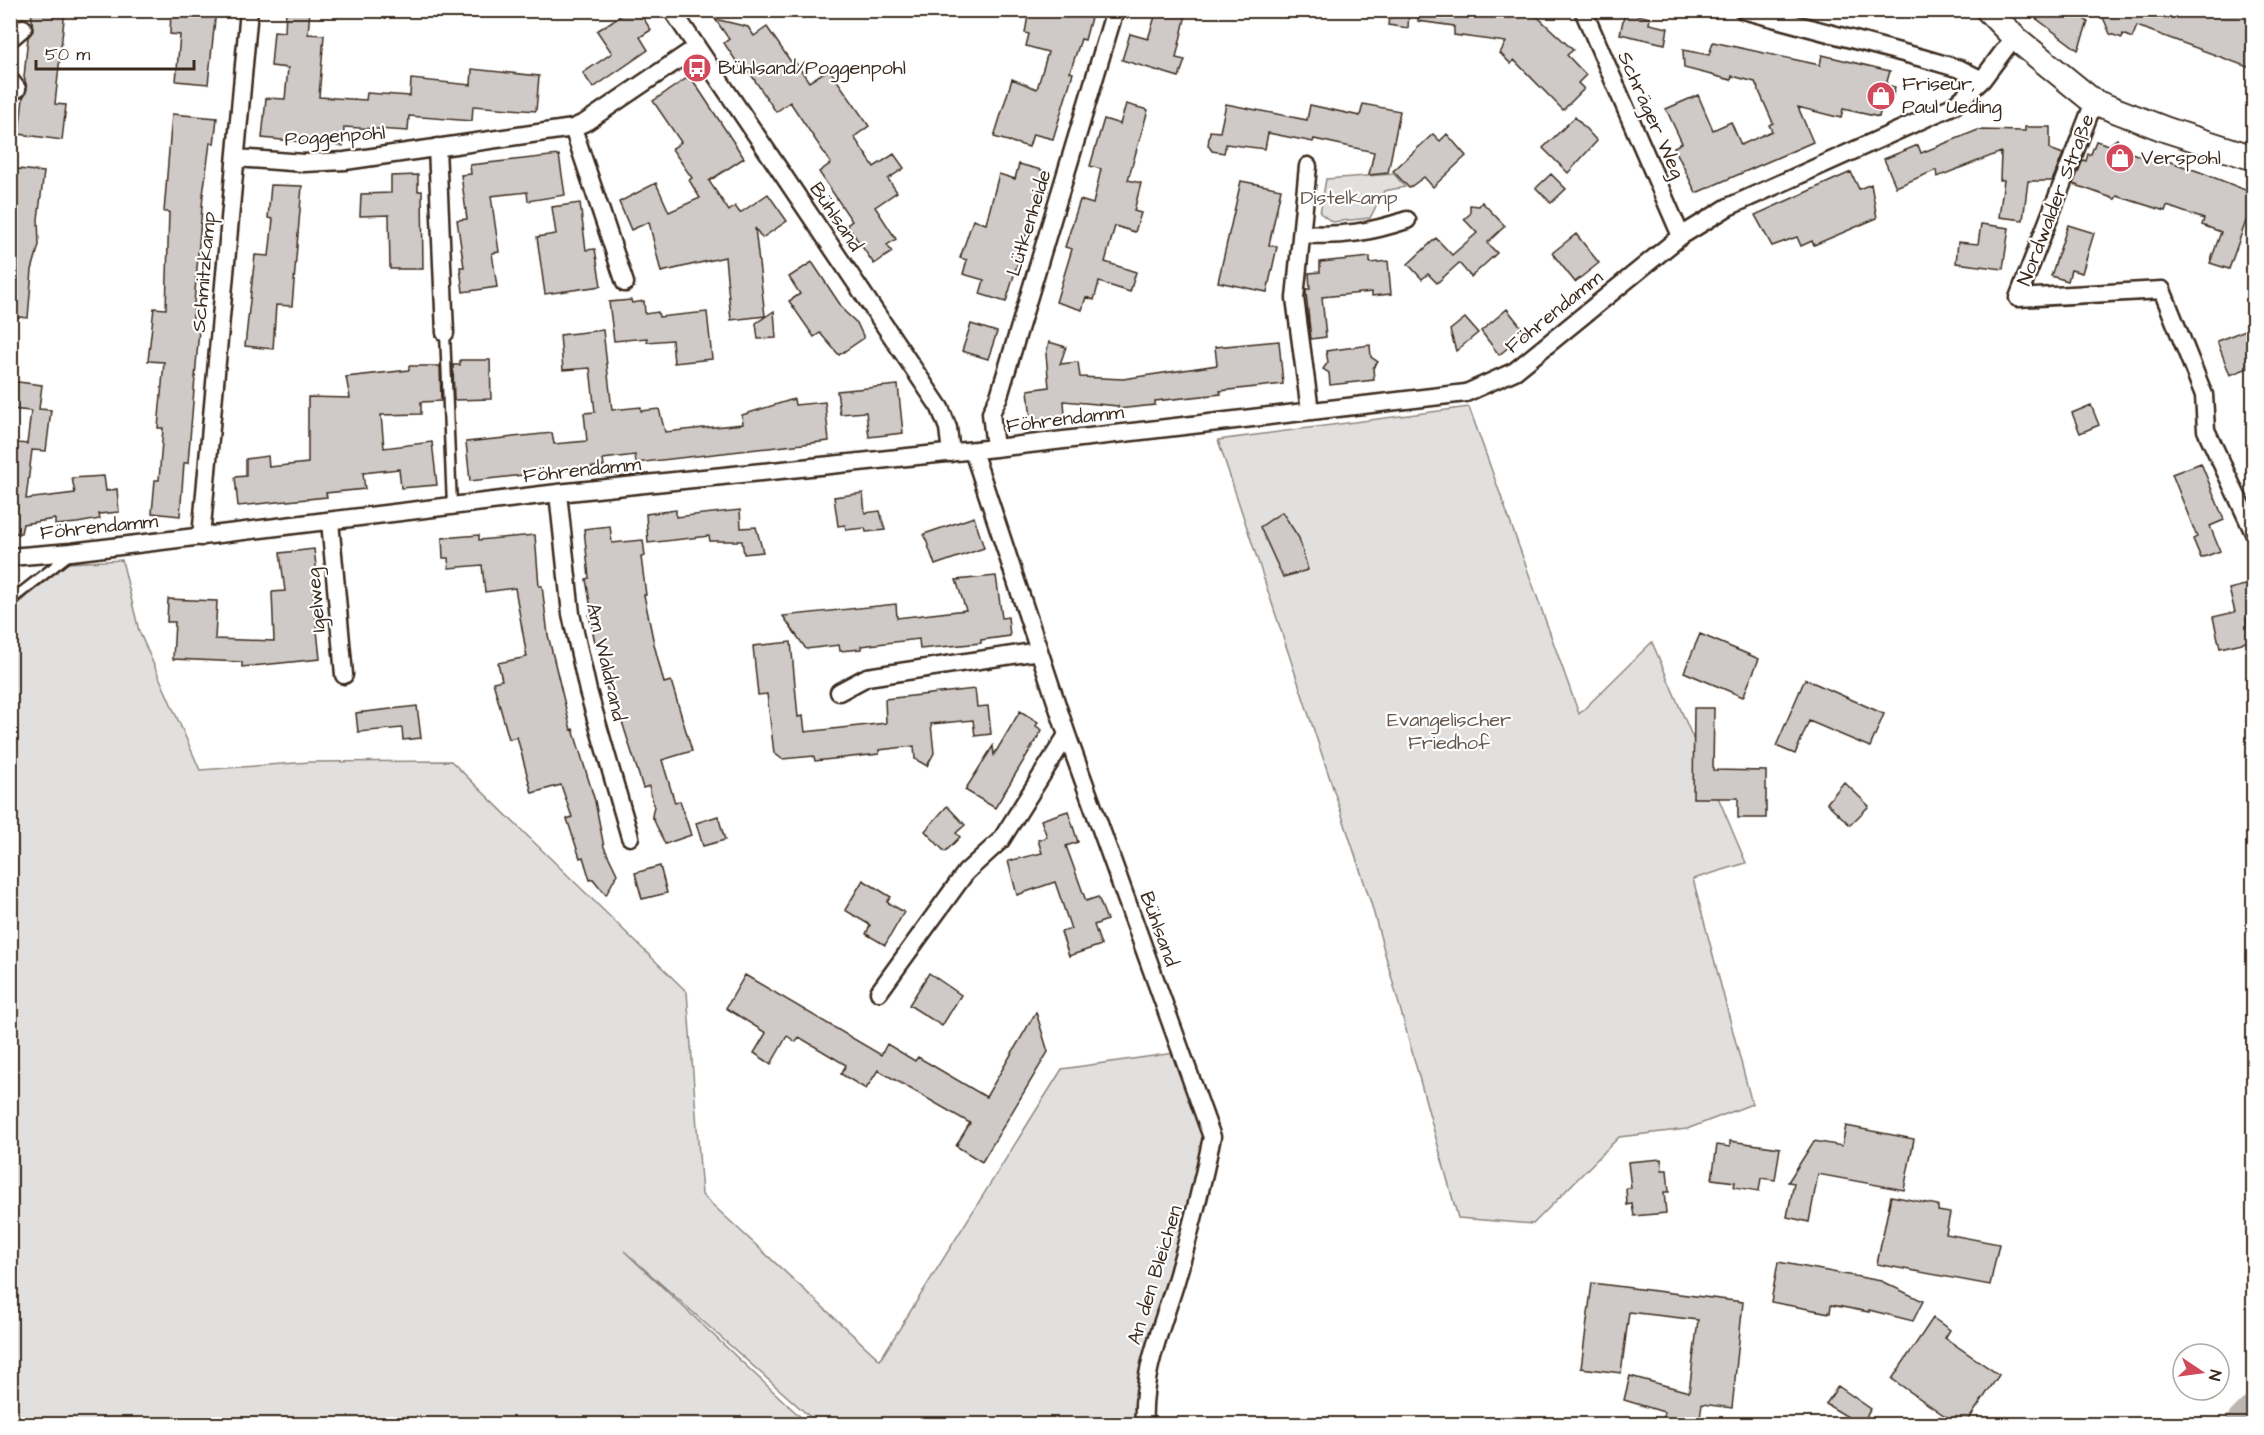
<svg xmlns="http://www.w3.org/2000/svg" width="2264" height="1435" font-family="'Architects Daughter',sans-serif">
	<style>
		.green { fill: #e2e0de; stroke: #8e857e; stroke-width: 1.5 }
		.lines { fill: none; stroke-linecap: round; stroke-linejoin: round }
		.river { stroke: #bcb6b3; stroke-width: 38 }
		.building { fill: #cfcac7; stroke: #3b2a1e; stroke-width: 1.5 }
		.lane-casing { stroke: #3b2a1e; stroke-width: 13 }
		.street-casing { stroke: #3b2a1e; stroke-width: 21 }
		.secondary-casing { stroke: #3b2a1e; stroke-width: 28 }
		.lane { stroke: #fff; stroke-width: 8 }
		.street { stroke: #fff; stroke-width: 16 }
		.secondary { stroke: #fff; stroke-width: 24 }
		.labels { text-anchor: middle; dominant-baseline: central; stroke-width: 4.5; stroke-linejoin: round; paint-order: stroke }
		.poi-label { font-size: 20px; fill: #3b2a1e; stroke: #fff; text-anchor: start }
		.street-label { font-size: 20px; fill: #3b2a1e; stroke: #fff }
		.park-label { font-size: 20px; fill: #65584e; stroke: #fff }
	</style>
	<rect width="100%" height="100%" fill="#fff"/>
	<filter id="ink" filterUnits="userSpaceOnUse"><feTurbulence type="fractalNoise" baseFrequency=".0167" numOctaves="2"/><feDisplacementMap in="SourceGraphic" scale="12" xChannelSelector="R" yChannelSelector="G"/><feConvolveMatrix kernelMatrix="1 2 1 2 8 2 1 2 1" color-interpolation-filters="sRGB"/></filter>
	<g filter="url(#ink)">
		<path class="green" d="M1394,174L1405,187L1384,191L1370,218L1332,222L1320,213L1326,179Z
			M1469,407L1579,714L1652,642L1746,863L1693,879L1752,1104L1687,1129L1619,1137L1533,1224L1458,1218L1371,903L1218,440Z
			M122,560L139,631L200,770L310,762L451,761L687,992L702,1195L880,1360L1062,1069L1174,1053L1204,1138L1141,1424H818L624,1251L808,1424H11V609L68,563Z"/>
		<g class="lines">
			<path class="river" d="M2245,1424L2254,1415"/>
		</g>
		<path class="building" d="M31,10H65L55,104L66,105L62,140L19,134L23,98L27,88L24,77L28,37L33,31Z
			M171,10H216L208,84L176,81L180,35L170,34Z
			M286,10H310L308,34L324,35L319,97L366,100L367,93L410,96L411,79L471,85L472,69L539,76L536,111L473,106L472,121L409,116L408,131L344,127L343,146L262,138L266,98L285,99L288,68L271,66L274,31L285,32Z
			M629,10H638L651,30L640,37L648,50L593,88L583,73L612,53L597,31Z
			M1029,10H1093L1085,40L1081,39L1070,72L1073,73L1053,139L1033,134L1029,147L994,137L1012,79L1037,89L1048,52L1026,46L1029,34L1025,33Z
			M1157,10H1187L1176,58L1185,60L1179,77L1122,60L1130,34L1148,39Z
			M1390,10H1409L1408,28L1388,25Z
			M1418,10H1530L1573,50L1567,55L1586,75L1578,83L1584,89L1563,110L1514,60L1511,64L1500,53L1506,42L1454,35V26L1418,21Z
			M2025,10H2072L2088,22L2078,50Z
			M2100,10H2253V69L2137,26L2132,38L2123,34L2122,38L2110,34Z
			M1625,12L1650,18L1649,24L1668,28L1665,44L1620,34Z
			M715,19L748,27L754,36L767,27L791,62L794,60L809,82L829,69L869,126L854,137L874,167L894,154L904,168L888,179L897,192L875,207L896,239L887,245L892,252L874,264L847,225L852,221L819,172L831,163L790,102L776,112L748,70L744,73L724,43L729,39Z
			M1713,42L1820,65L1822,55L1890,71L1886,85L1895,87L1890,105L1882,103L1879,117L1843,109L1841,118L1798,107L1813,142L1696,193L1674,147L1682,143L1666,109L1698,95L1713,130L1731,122L1741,145L1772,131L1769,125L1773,123L1755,82L1732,76L1731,80L1684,68L1683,50L1709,55Z
			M690,76L744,158L709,181L729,211L735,206L740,213L768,194L787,221L762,238L755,228L765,316L731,320L725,257L661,272L649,222L631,230L619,202L656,183L669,212L700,198L689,180L692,178L672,149L681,142L653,101Z
			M1126,104L1148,110L1128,180L1141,183L1134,211L1141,213L1135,232L1115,226L1105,262L1136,272L1130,292L1099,282L1094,300L1086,297L1082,310L1056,302L1072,249L1065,247L1080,200L1093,204L1101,169L1090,166L1104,119L1120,124Z
			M1226,104L1307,120L1310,105L1360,116L1363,104L1400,111L1388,173L1369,175L1374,152L1314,139L1313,142L1268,133L1265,149L1226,144L1224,153L1212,151L1208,145L1210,131L1220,132Z
			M172,114L217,118L214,144L210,143L203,195L192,328L199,329L188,463H184L180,516L152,513L155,480H159L163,428H158L164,362L148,361L154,308L166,309L169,212H164Z
			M1575,117L1597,141L1568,173L1543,148Z
			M2025,127H2050V149L2063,154L2052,181H2028L2023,220L1999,217L2004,180H2000L2001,152L1937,177L1936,170L1896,187L1884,159L1918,145L1921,153L1978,130L2025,131Z
			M1433,134L1440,141L1447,134L1466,156L1433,187L1424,177L1409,188L1393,171Z
			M2117,139L2121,149L2145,158L2147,154L2200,172L2253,193V224L2246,221L2229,269L2210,263L2221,232L2202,225L2204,219L2167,206L2165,211L2117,196L2115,199L2073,184L2083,160L2086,161L2088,154H2091L2096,141L2109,145Z
			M559,155L565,195L528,201L527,192L491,196L499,252L492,253L497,287L463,292L460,267H464L457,220L467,219L461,175L471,174L470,165Z
			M1019,164L1045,171L1006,302L980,294L984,280L963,274L967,260L960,258L973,220L986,224L999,174L1015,179Z
			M10,168L44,172L38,219L39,245L32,270L28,318L10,316Z
			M1851,172L1859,189L1871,184L1877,218L1814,245L1812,241L1801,246L1797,237L1772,246L1755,215Z
			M1551,174L1566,189L1551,203L1536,188Z
			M418,175V191H422L423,269H390L389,215L360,216L361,194L391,193V176Z
			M1241,181L1281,189L1269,245L1277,247L1267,292L1218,282Z
			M271,185L302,186L292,306L276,305L273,349L245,346L255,255L269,256L273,219L268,218Z
			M1482,202L1505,226L1487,243L1497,253L1471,277L1459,263L1437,283L1428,274L1422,279L1408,264L1436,238L1452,255L1477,233L1464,219L1470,214V205L1479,206Z
			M580,203L586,250L595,249L601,286L545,294L537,237L556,234L552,207Z
			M1981,224L2009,228L2003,269L1956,263L1958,242L1978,244Z
			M2068,225L2094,233L2082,273L2071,270L2068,281L2051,276Z
			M1576,234L1599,263L1575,282L1552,253Z
			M1370,257V263L1388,261L1391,294L1372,296V292L1322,297L1326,337L1311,339L1306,293V289H1310L1309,273L1320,272V262Z
			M812,262L845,312L857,323L864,338L839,355L820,333L814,337L789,301L800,294L789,277Z
			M631,300L632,303L644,301L645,314L658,312L659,317L707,312L712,359L674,363L672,340L647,342V338L614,341L609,302Z
			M1507,309L1526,333L1499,355L1481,331Z
			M774,311L776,338L758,339L756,323Z
			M1465,318L1478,333L1456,351L1450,330Z
			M971,324L997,332L988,359L962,351Z
			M2253,327V366L2230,375L2217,341Z
			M603,330L612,410L641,407V411L659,409L665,432L743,424L742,415L794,399L795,405L825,402L829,441L636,463L635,455L603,459L604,466L470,481L466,442L552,433L554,444L587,441L584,413L595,412L590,368L563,370L560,335Z
			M1279,341L1283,384L1220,391L1221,394L1155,401V405L1118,409V406L1064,401L1065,416L1031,420L1028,390L1049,387L1046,354L1049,342L1066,347L1060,364L1078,362L1080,377L1123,379L1217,365L1215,347Z
			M1370,345L1371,357L1378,362L1373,368L1374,380L1330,385L1329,373L1323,369L1328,362L1326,351Z
			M460,360H490L491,399L454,400L453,365H460Z
			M409,366H440L441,401L421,402V414L381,415L384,448L432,442L437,485L401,488L399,469L363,473L365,489L326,493L327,497L238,506L235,477L246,476V459L268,456L269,467L308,463V397L350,398L346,377L409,370Z
			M10,381L42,385L39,409L51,410L46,451L32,450L26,499L75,493L72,478L104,476L106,491L117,489L119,512L99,514L100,519L77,523L55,525V519L23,524L21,533H10V442L27,444L31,411L10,409Z
			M898,385L903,433L869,437L866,412L840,414L837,391Z
			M2091,405L2099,425L2080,433L2072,413Z
			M2201,463L2224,520L2210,526L2220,551L2201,558L2193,539L2197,537L2172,474Z
			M863,493L865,513L880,511L885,530L866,532L865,528L846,530L845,525L838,526L834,497Z
			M676,510V517L740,510L741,528L756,527L763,552L744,554L742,541H710L709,536L648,543L646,514Z
			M1282,512L1299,538L1308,570L1283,577L1260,527Z
			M974,517L984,548L935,565L924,534Z
			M610,526L612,543L643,540L645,556L641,557L646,595H644L654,644L664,683L671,681L692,751L662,760L675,803L680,801L691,835L665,844L652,816L654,806L649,786L643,788L613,693L607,690L605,679L608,674L603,652L602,646L596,647L589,615H592L586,579L589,578L584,529Z
			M479,535V540L535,535L539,586H542L548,635L571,730L573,729L595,801L604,847L617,874L606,895L593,879L590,880L583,857L580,858L567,819L572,817L561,785L532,793L517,737L509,739L493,682L502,680L498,663L527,657L515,588L485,592L482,565L449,568L448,558H443L442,538Z
			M314,549L319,591L313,592L320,659L242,667V662L173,659L175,622H167L168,599L217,601L215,639L274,641L272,592L285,591L280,553Z
			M996,576L1002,618L1008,617L1010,636L981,640V643L920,649L919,639L861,646V649L840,651L839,645L806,649L783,616L896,604L897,618L966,610L956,580Z
			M2253,583V618L2246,619L2251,641L2220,648L2213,617L2235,612L2229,589Z
			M1700,634L1759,659L1743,697L1684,672Z
			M791,642L798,717L803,716L805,732L886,723L885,699L975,689L977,707L988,706L991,734L975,736L973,720L931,724L934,753L927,766L915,759L914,746L879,750V754L815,761L814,756L782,759L774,753L767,694L758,695L753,646Z
			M1805,679L1884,714L1870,747L1809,721L1795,754L1776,746Z
			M417,706L421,738L403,740L402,728L358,732L356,713Z
			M1694,708H1714L1713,770L1766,771V818H1738V798H1693Z
			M1020,711L1038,722L1036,726L1042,730L995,808L965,790L993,746L994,755Z
			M1844,782L1869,806L1850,825L1827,803Z
			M947,806L965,825L956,833L960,837L945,852L925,831Z
			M1068,811L1078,842L1066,846L1086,901L1098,897L1107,920L1094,925L1101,945L1069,956L1061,932L1071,929L1055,882L1017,895L1008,861L1042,853L1038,840L1047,837L1041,820Z
			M718,816L725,840L703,846L696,823Z
			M660,866L667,893L642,899L635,873Z
			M863,880L891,897L887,902L904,912L885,945L866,934L870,925L845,910Z
			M929,973L961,995L942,1026L909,1005Z
			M745,975L881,1055L887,1044L915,1061L918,1057L986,1097L1036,1012L1048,1052L982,1162L956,1146L970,1123L878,1070L866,1089L841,1074L846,1065L799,1037L796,1042L787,1036L771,1064L754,1053L766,1033L726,1008Z
			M1846,1126L1914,1139L1904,1190L1818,1174L1809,1222L1787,1217L1794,1183L1788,1182L1814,1141L1842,1146Z
			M1730,1141L1780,1148L1775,1180L1761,1178L1759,1191L1734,1187L1735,1182L1712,1179L1717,1145L1730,1147Z
			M1661,1159L1662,1170H1667L1669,1192H1664L1666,1213L1634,1216L1632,1204L1627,1205L1626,1188H1631L1628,1162Z
			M1891,1196L1938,1205V1211L1950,1213L1946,1234L1999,1244L1990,1285L1877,1264Z
			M1778,1262L1881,1281L1923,1301L1913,1321L1869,1310V1312L1831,1305L1830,1313L1771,1302Z
			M1592,1283L1743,1302L1732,1408L1702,1404L1699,1425H1662L1664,1412L1624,1400L1630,1376L1689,1392L1698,1320L1629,1312L1621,1373L1581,1368Z
			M1933,1318L1950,1330L1945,1338L1999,1375L1965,1425H1958L1892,1379Z
			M1838,1386L1871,1409L1861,1425L1826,1404Z"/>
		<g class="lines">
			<g class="lane-casing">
				<path id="lane" d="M445,333L452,506
					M10,601L69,555"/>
			</g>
			<g class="street-casing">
				<path id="street" d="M672,10L940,408L948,428L951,453
					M1583,10L1681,236
					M1743,10L1922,58L1960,69L1982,80
					M10,39L23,28
					M10,80L17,89
					M2094,102L2018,298L2162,290L2204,395L2206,430L2254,533
					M573,128L625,283
					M437,147L445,333
					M236,158L304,163L345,161L573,128L586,122L697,47
					M1308,166L1295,298L1310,411
					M1303,234C1341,237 1371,232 1407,220
					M995,448L991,413L999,396L1115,10
					M973,451L1067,735L1212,1137C1202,1186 1190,1233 1176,1281C1162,1327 1141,1375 1144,1424
					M558,493L571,614L588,691L630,837
					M330,521L344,675
					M201,537L249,10
					M10,557L71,552L558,493L995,448L1466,393L1515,371L1681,236L1728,207L1955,105L1982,80L2014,37
					M839,692L867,677L1039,651
					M879,992L966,872L1001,840L1067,735"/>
			</g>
			<g class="secondary-casing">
				<path id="secondary" d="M1988,10L2014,37L2094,102L2167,130L2254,158"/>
			</g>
			<use href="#lane" class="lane"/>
			<use href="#street" class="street"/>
			<use href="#secondary" class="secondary"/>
		</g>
	</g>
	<defs>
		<g id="bus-disc" transform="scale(1.5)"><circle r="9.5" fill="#d1495b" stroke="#fff"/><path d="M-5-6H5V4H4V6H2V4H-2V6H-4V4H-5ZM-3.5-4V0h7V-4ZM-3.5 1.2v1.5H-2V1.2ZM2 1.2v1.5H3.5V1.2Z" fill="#fff"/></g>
		<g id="shop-disc" transform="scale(1.5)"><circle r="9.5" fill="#d1495b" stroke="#fff"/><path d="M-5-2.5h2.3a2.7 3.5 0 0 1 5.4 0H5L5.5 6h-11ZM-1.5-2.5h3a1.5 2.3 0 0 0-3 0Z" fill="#fff"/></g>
	</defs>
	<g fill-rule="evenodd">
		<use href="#bus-disc" x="697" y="68"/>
		<use href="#shop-disc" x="1881" y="96"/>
		<use href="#shop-disc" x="2120" y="158"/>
	</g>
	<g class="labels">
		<g class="poi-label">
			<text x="718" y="68">Bühlsand/Poggenpohl</text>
			<text x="1902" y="84">Friseur,<tspan x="1902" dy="23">Paul Ueding</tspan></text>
			<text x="2141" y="158">Verspohl</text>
		</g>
		<g class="street-label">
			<text transform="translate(1651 115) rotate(66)">Schräger Weg</text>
			<text transform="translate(335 136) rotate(-4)">Poggenpohl</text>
			<text transform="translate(2056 200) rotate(-69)">Nordwalder Straße</text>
			<text transform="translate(836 217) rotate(56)">Bühlsand</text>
			<text transform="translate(1029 223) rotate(-73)">Lütkenheide</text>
			<text transform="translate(204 272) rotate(-85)">Schmitzkamp</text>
			<text transform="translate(1554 312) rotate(-39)">Föhrendamm</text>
			<text transform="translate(1065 419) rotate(-7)">Föhrendamm</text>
			<text transform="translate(582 470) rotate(-6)">Föhrendamm</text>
			<text transform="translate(99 527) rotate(-6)">Föhrendamm</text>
			<text transform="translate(316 600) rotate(-95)">Igelweg</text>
			<text transform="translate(606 662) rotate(77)">Am Waldrand</text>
			<text transform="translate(1159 929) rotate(70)">Bühlsand</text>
			<text transform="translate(1155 1275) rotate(-73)">An den Bleichen</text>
		</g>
		<g class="park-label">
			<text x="1349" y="198">Distelkamp</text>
			<text x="1449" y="720">Evangelischer<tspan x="1449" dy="23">Friedhof</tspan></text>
		</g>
	</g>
	<rect width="2264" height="1435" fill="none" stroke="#fff" stroke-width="36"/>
	<rect x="18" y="18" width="2228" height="1399" fill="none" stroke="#3b2a1e" stroke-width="2" filter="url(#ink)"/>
	<g transform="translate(2201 1372) rotate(103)"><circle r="28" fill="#ffffff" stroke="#b1aaa5" stroke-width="1.5"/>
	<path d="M0-4.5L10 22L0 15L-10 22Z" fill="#d1495b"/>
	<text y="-9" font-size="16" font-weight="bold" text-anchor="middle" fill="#3b2a1e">N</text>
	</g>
	<path d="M36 60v9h158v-9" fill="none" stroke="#3b2a1e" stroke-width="3"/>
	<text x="45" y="60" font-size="18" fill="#3b2a1e" stroke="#ffffff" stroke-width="4.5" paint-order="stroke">50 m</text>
</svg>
